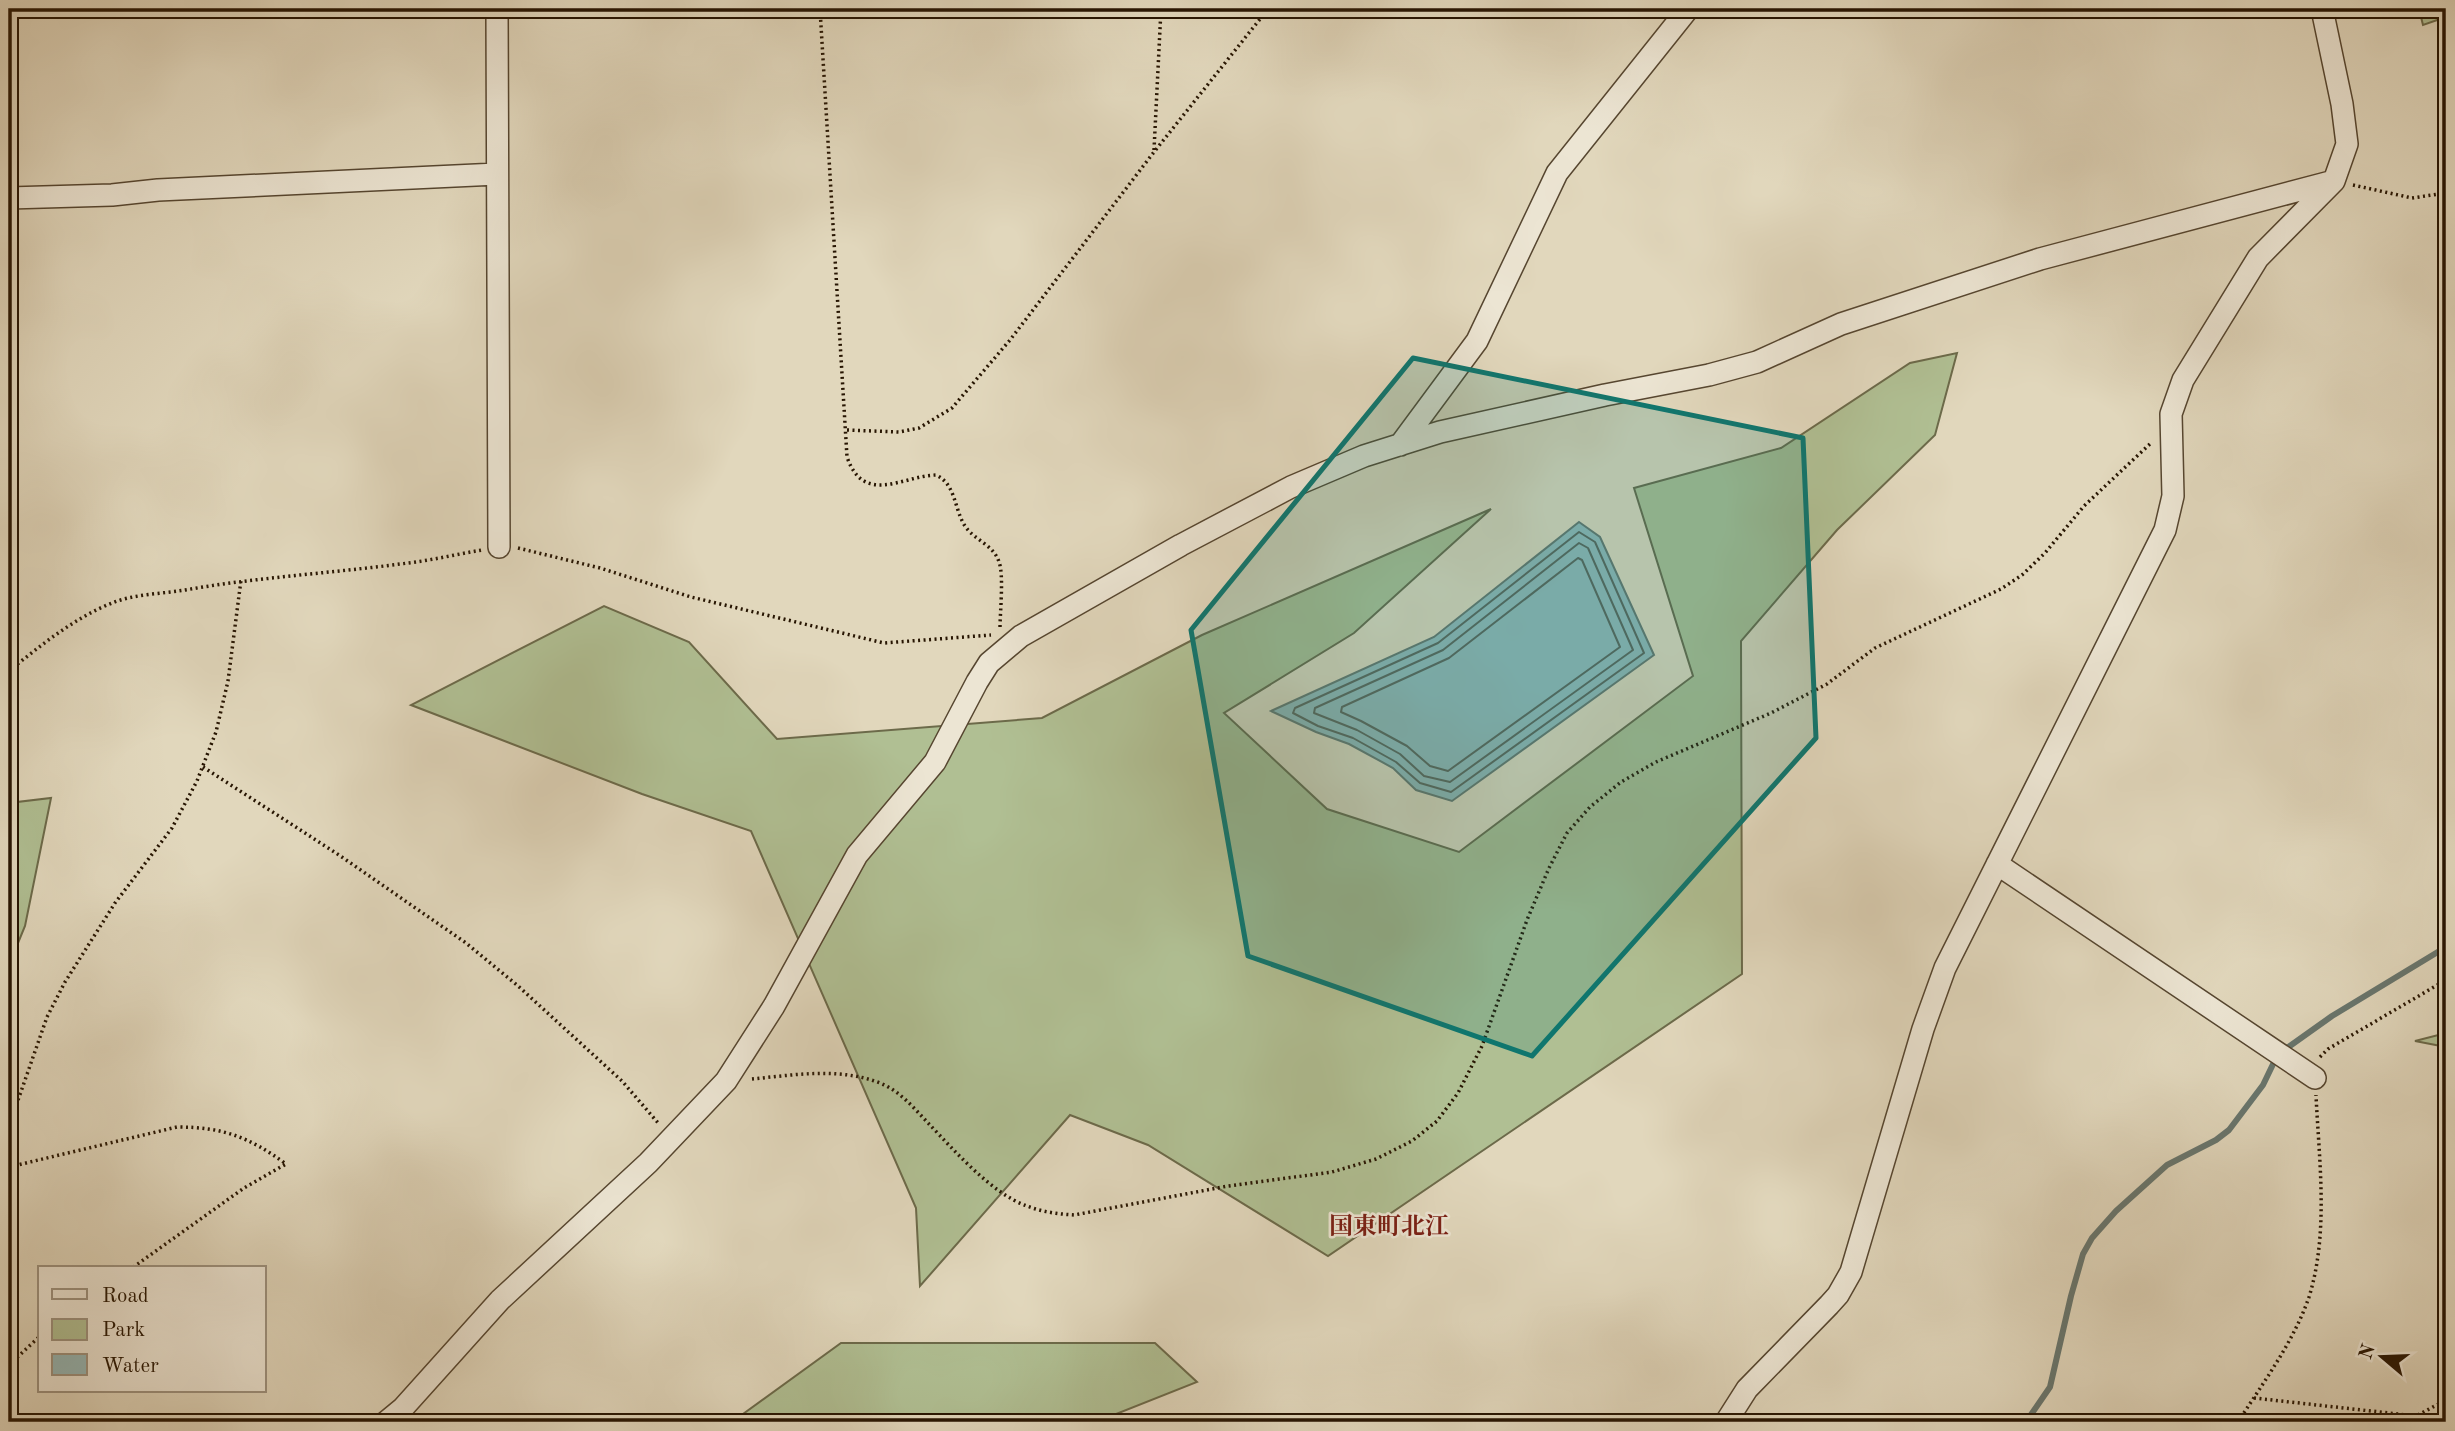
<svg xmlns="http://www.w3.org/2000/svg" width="2455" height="1431" font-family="'Old Standard TT','Noto Serif JP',serif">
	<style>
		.green { fill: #b0bf93; stroke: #6c6a4a; stroke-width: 2 }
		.water { fill: #95b8b7; stroke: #69776f; stroke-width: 2 }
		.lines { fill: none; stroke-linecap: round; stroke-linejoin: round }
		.shore { stroke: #5e665c; stroke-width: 2 }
		.stream { stroke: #69776f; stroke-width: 6 }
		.minor-casing { stroke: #564630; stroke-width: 24 }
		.path { stroke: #271502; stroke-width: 3.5; stroke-dasharray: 2 3.5; stroke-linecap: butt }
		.minor { stroke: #ece5d3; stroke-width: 21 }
		.marked { fill: #0f766e; fill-opacity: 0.2; stroke: #0f766e; stroke-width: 5; stroke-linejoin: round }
		.labels { text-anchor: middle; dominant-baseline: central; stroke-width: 5; stroke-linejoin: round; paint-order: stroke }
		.quarter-label { font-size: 24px; font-weight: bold; fill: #7a1f14; stroke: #ece5d3 }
	</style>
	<rect width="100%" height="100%" fill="#e1d7bc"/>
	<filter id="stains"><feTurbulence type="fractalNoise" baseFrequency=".00286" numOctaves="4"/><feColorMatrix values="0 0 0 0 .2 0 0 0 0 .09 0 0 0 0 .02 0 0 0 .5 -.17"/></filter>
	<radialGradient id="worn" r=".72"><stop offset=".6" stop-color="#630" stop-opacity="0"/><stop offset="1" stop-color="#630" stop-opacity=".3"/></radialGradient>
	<path class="green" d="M2419,9H2446V17L2423,25Z
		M1957,353L1935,435L1837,530L1741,641L1742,974L1328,1256L1148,1145L1070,1115L920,1286L916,1208L751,831L642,794L411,705L604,606L689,642L777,739L1042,718L1202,635L1491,509L1354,633L1224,713L1327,809L1459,852L1693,676L1634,488L1781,448L1910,363Z
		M51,798L25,926L9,965V803Z
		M2446,1033V1047L2415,1041Z
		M841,1343H1155L1197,1382L1096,1422H732Z"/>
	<path class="water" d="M1579,522L1600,537L1654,655L1452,801L1416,790L1393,768L1349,744L1316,732L1271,711L1434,637Z"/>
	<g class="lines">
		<path class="shore" d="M1579,532L1595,542L1644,653L1451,792L1420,783L1396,762L1353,738L1318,726L1293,713L1295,708L1438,643Z
			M1579,543L1588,548L1633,650L1450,782L1424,776L1400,754L1357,730L1314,713L1315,708L1443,650Z
			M1578,558L1582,560L1620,647L1448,771L1430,766L1407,746L1361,721L1341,712L1342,707L1449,658Z"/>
		<path class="stream" d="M2026,1422L2050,1387L2071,1296L2083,1254L2092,1238L2116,1211L2167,1165L2216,1140L2229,1130L2263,1085L2276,1058L2287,1048L2332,1016L2446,947"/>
		<g class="minor-casing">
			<path id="minor" d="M497,9L499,547
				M9,198L112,195L158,190L497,174
				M1400,445L1477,341L1557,173L1688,9
				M1997,864L2315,1078
				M386,1422L403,1408L500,1300L648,1163L726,1081L774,1006L857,855L935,762L977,682L989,663L1021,636L1181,545L1291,487L1364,456L1440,432L1605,395L1709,375L1757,362L1841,324L2040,259L2334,181
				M1726,1422L1747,1389L1829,1305L1838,1295L1851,1272L1923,1029L1945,968L2165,530L2173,496L2171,414L2183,380L2258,258L2334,181L2347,144L2342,104L2322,9"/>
		</g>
		<path class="path" d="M820,9L847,457C864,506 902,476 936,475C956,484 954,509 965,526C974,540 994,545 999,562C1004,575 1000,612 1000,628
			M1154,150L1161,9
			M2353,185L2412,198L2446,193
			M847,430L899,432L919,428L952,408L1010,340L1154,152L1268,9
			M518,548L600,568L691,597L884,643L991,635
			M9,671C40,646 74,618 112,603C134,594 161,594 185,590C259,577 334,573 408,563C433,560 458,554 482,550
			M203,767L339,855L466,943L517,985L622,1081L659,1124
			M2320,1057L2328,1049L2446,980
			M752,1079C794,1075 839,1067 880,1083C900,1091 914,1108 929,1124C954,1150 992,1194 1027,1206C1042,1212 1058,1214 1074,1215L1228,1186L1332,1172L1376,1159L1412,1141L1437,1121L1458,1093L1482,1046L1527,920L1549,868L1567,833L1590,807L1621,782L1656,762L1771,713L1827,684L1875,648L2001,589L2022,575L2045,553L2084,506L2152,442
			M9,1126L47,1017L65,982L115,903L172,828L197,781L216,732L228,681L241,580
			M9,1167L177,1127C223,1127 249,1137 286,1164L244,1188L132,1268
			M9,1365L40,1336
			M2254,1398L2416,1416L2446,1400
			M2238,1422C2263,1383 2294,1341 2309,1297C2329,1233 2319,1161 2316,1095"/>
		<use href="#minor" class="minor"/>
	</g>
	<path class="marked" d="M1413,358L1803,438L1816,738L1532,1056L1248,956L1191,630Z"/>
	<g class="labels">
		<g class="quarter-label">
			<text x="1389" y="1228">国東町北江</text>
		</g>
	</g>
	<rect width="2455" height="1431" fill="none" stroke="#e1d7bc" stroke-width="35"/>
	<rect x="10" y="10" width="2434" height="1410" fill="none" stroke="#271502" stroke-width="3.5"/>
	<rect x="18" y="18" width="2420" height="1396" fill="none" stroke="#271502" stroke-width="2"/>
	<rect x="38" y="1266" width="228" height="126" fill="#ece5d3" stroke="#9d927f" stroke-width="2"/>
	<rect x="52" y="1289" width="35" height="10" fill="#ece5d3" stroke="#9d927f" stroke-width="2"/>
	<text x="102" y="1302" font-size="21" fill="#271502">Road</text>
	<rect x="52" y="1319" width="35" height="21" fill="#b0bf93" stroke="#9d927f" stroke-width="2"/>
	<text x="102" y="1336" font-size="21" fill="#271502">Park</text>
	<rect x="52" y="1354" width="35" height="21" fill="#95b8b7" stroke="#9d927f" stroke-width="2"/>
	<text x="102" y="1372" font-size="21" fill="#271502">Water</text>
	<g transform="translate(2382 1357) rotate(289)" stroke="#ece5d3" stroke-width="5" paint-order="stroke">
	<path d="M0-5L12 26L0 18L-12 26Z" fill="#271502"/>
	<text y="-10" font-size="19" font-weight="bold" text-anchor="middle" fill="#271502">N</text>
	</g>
	<rect width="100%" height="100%" filter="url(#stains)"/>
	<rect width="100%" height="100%" fill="url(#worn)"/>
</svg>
